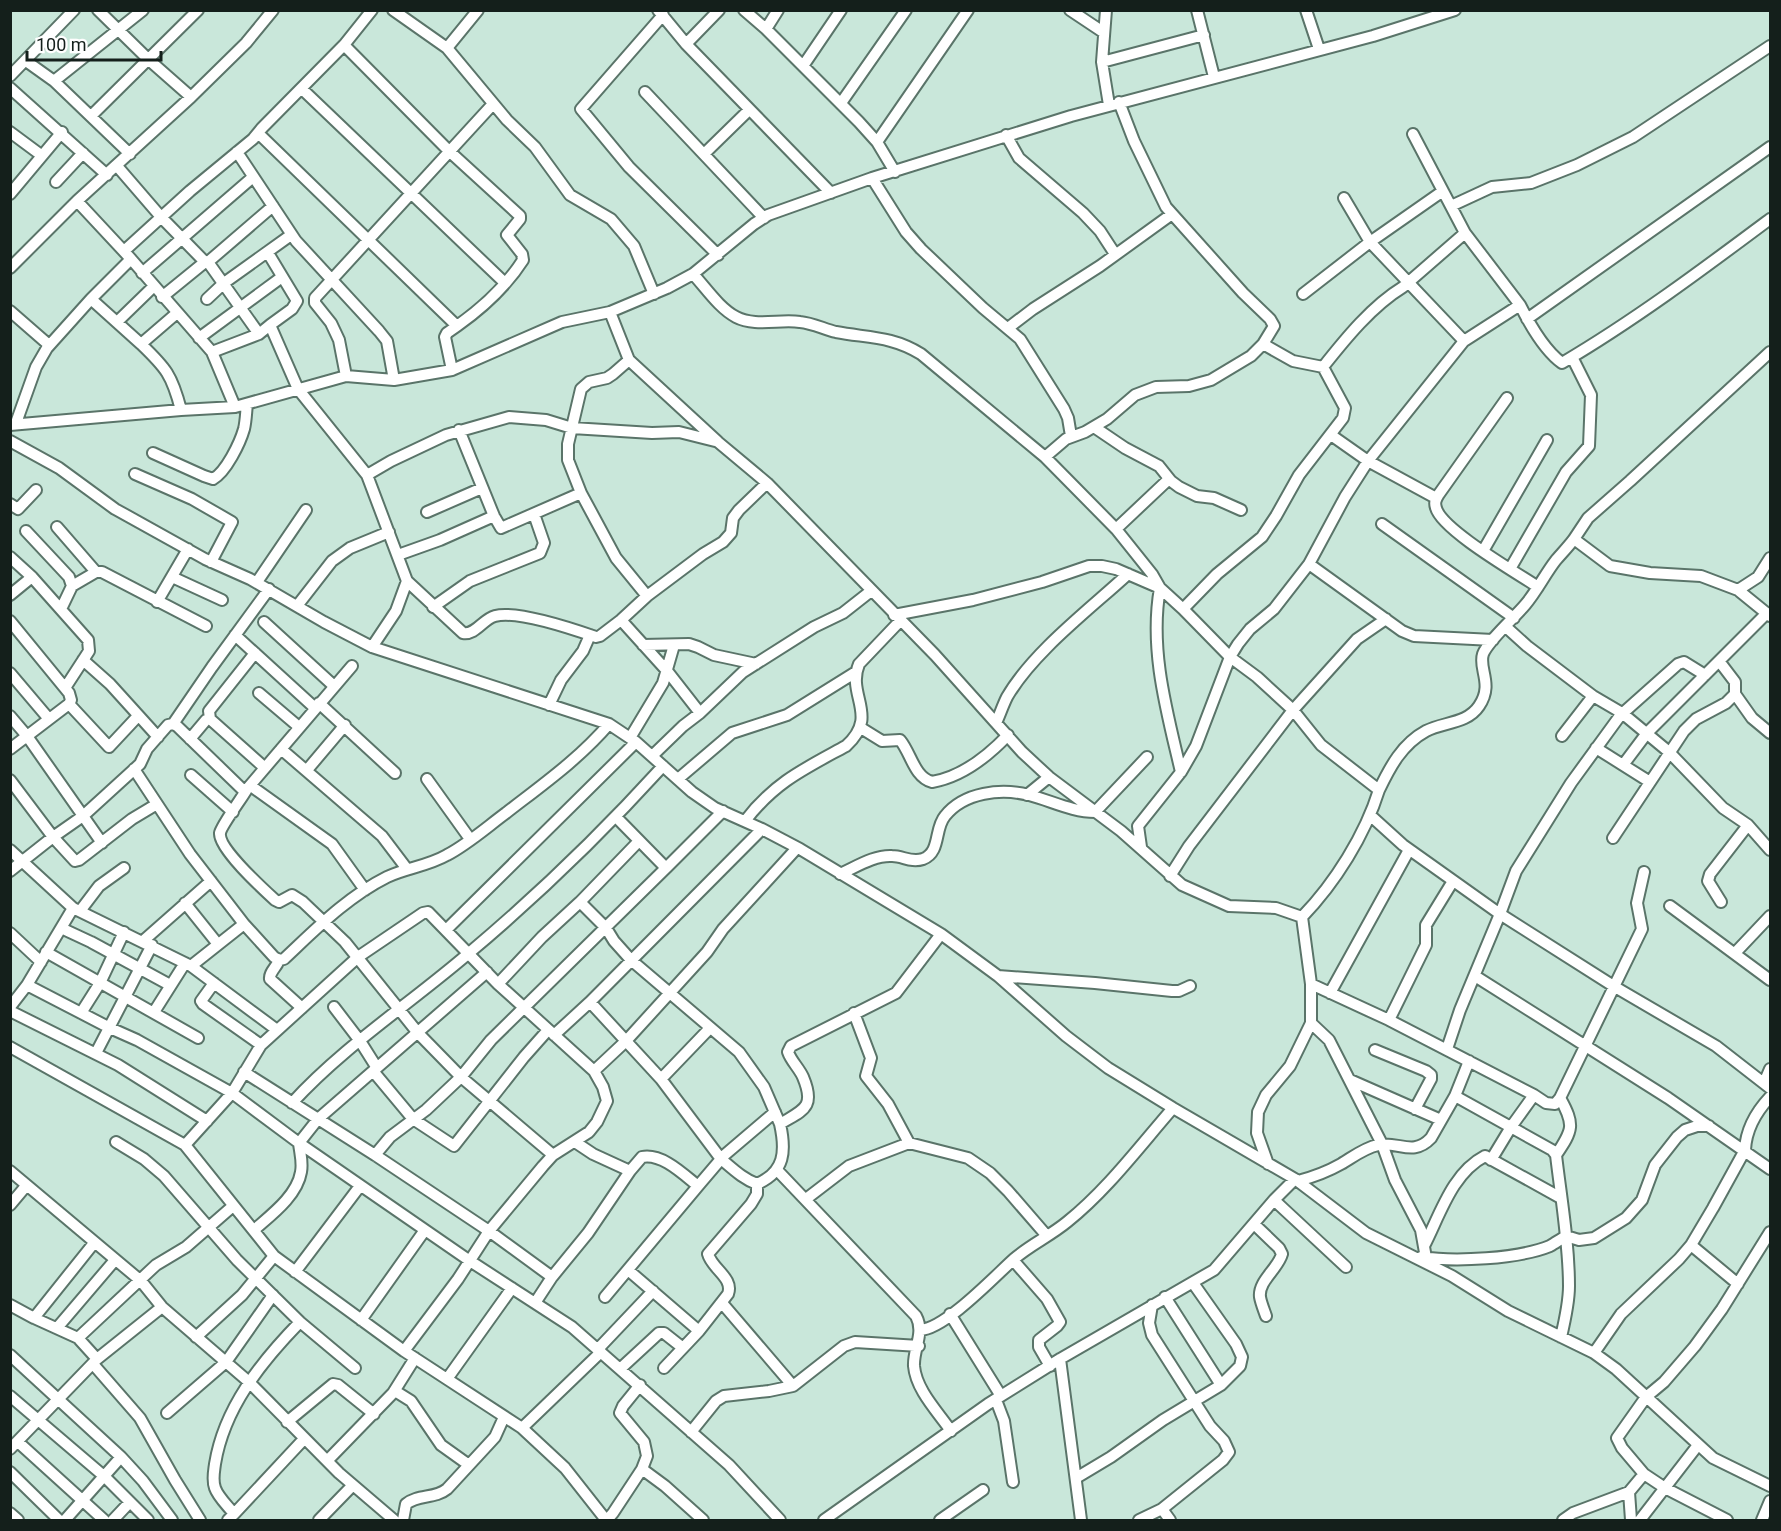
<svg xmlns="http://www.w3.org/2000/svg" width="1781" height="1531" font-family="Roboto,sans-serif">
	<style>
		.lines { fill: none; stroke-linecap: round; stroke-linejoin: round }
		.minor-casing { stroke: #5a7469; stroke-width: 14 }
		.minor { stroke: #fff; stroke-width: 10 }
	</style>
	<rect width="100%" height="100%" fill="#c9e7da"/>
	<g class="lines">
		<g class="minor-casing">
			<path id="minor" d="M98,10L149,60L191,97
				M393,10L447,48L507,120L535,147L570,195L611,219L634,246L654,294
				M658,10L686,44L831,193
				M744,10L766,29L859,122L877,142L895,172
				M1070,10L1103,32
				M1106,10L1102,62L1109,105
				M1197,10L1214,77
				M1306,10L1319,49
				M663,15L581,109L629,167L718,255
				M766,29L778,10
				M686,44L719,10
				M344,45L449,151L520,216V219L507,235L522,254L523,260C507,285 481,309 457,326
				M447,48L478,10
				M26,61L54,81L130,154
				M1102,62L1204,35
				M803,66L841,10
				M10,76L74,10
				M54,81L143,10
				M10,88L107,175
				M302,89L505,283
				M645,92L764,218
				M1119,102L1134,141L1166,207L1243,293L1270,319L1274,326L1263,344
				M841,103L906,10
				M91,116L198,10
				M10,132L41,155
				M258,133L457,326L447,333L445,337L452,370
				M1006,135L1019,158L1083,213L1100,231L1115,254
				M877,142L968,10
				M237,152L296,241L379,331L387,341L394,380
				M705,153L749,110
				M117,166L161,217L205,262H208L259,334
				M872,178L906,232L921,249L983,308L1020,339L1064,409L1068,418L1071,436
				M56,182L83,153
				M10,194L62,132
				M1344,198L1370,242L1464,341
				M77,201L131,259L212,352L235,407
				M1451,206L1492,187L1531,183L1577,165L1633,137L1770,46
				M124,251L190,191L253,139L262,128L344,45L372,10
				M268,253L297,301L292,309L270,325
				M208,262L273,206
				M10,268L77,201L191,97L246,43L273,10
				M142,273L253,177
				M693,274C706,288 719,308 736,317C755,327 780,319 800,322C812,323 824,329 836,332C868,338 892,336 921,354L1045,457L1116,529L1152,574L1160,588C1149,650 1167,712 1181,772
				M1303,294L1370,242L1443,191
				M162,297L205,262
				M91,299L141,344
				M207,299L224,283L291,235
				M1520,305C1530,325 1544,350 1562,363C1635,320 1703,269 1770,219
				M10,311L49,345
				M610,312L629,360L718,442L767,483L935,655L1022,752L1049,777L1121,831L1182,885L1229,906L1276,908L1302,917
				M177,313L141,344C166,368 172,375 181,410
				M1527,319L1770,147
				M117,322L153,287
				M1008,328L1033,309L1100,266L1172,214
				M199,338L282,277
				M212,352L259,334L270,325L298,389L367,475L407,581L463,633C476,635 483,619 495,616C517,610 573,629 596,637L600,636L621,620L647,596L703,554L723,542L731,533L733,518L739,510L767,483
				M629,360L613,374L607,378L589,382L581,389L568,444V460L581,493L616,558L647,596
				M346,376L339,340L331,323L315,303V298L493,104
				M1507,398L1439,494C1436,499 1434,502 1436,508C1442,530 1517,573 1538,587
				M16,423L36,367L47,348L91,299L131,259
				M10,425L181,410L235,407L346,376L394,380L452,370L562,322L610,312L667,288L693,274L754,224L768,215L872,178L1071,116L1373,36L1455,10
				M1094,427L1125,448L1159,466L1171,481L1179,487L1197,496L1214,498L1241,510
				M459,430L494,516L501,528L581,493
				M1331,435L1368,461L1436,498
				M10,441L59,468L115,509L205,559L250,579L324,622L372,647L609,724L636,742L692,792L715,808L762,829L800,849L941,934L998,976L1066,1036L1108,1068L1173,1108L1295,1179L1366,1233L1452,1276L1508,1311L1594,1353L1616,1369L1713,1458L1770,1486
				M153,453L204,476L213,479C226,472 240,443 244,429C246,421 246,412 247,404
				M1045,457L1066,439L1085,432L1107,419L1135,395L1156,387L1189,386L1211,380L1251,356L1263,344L1293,361L1323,367
				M135,474L192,499L232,522L211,562
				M367,475L391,461L446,435L509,417L546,420L572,428L652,433L679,432L715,441
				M10,504L18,509L36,490
				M427,512L482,488
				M1382,524L1514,618
				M57,527L96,572
				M1116,529L1169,479
				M26,531L69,577L72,586L61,609
				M1574,539L1588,518L1630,481L1770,352
				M1483,551L1547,440
				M398,555L440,540L494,516
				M10,557L32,577L88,640L89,651L65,688
				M1309,564L1402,631L1414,636L1493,640
				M1510,569L1566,472L1589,446L1591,395L1572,357
				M172,577L222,600
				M257,582L306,510
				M72,586L96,572H102L206,626
				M1738,590L1770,616
				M10,595L32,577
				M157,602L188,549
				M297,606L332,561L350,548L389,532
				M433,607L470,581L540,553L544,543L534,514
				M1183,609L1217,574L1262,537L1276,516L1299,475L1343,418L1345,408L1323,367C1346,338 1372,306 1403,287L1465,233
				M894,615L973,600L1042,582L1089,566H1102L1116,569L1160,588L1183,609L1230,657L1196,746L1181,772L1138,826L1141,847
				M621,620L668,672L700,713L683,726L652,756
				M10,621L69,693L71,700L69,704L10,749
				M264,622L334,686
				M1506,627L1527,646L1593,696L1622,713L1669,752L1723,808L1748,825L1770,850
				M235,635L315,708
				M643,645L689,644L698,647L714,655L756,664
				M372,647L396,611L407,581
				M83,660L110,684L158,737
				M10,673L49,719
				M259,693L299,727
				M1735,694L1752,718L1770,733
				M319,703L395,773
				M69,704L109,747L138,716
				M549,705L561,680L583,651L590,635
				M700,713L743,672L814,627L843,613L871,591
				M1623,713L1678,664L1684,662L1705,675
				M10,716L27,736L102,843
				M210,719L209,711L255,653
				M996,723C1000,714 1003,705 1007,697C1033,652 1090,609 1128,574
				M173,724L212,667L269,589
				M861,728L882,741L900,740C911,753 914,777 932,782C961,777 988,756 1008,735
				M1562,736L1593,696
				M630,738L663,683L674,645
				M190,739L206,720L210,719L265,768
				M1596,748L1650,782
				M281,749L382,836L407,869
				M1623,765L1647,733L1767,613
				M134,769L190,854L244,924L191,966
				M307,770L345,725
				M191,775L233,812
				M427,779L470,839
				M678,779L732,733L787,715L856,672
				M10,780L53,837L75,861L79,860L132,819L157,804
				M251,786L332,844L365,890
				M247,789C242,798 221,826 220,833C218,848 263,889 275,900L279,902L292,895L303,902L345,942L418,1033L461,1077L553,1155
				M1379,790C1390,767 1402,744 1426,731C1443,722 1467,724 1479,706C1494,684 1478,669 1483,654C1488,641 1515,617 1525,605C1537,591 1545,574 1556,560C1562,553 1568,547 1574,539L1610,566L1650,573L1701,576L1738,590L1758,577L1770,558
				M1027,795L1049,777
				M1371,816L1403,845L1500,914L1615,987L1716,1046L1770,1088
				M745,821C775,782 804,769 846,746C880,715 846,696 859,664L900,621
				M1613,838L1684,731L1696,719L1726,703L1735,694V682L1719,661
				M10,850L73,908L191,966L277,1030
				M666,868L723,811
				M10,871L53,837L83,816L140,764L147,749L168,725L173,724L177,726L242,789H247L352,666
				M840,874C856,867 874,855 892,856C903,856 911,863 923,859C941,852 934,829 945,816C964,792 1001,788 1029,795C1052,801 1072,812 1095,812L1147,757
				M1170,876L1189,846L1293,710L1357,639L1386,619
				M580,902L639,841
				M1721,902L1708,881L1710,874L1748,825
				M185,903L217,943
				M1670,906L1770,980
				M80,911L99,886L124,868
				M244,924L274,957L279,960L284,959C316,929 347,897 387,877C406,868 428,866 447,855C468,844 487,827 506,813C542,785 579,759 609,724
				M61,928L91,942L170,985
				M446,930L636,742
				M10,933L41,962
				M143,941L211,881
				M46,952L198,1038
				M1735,953L1770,916
				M279,960C277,967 269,972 270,979L302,1008
				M998,976L1095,983L1172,991H1179L1190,986
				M1475,976L1668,1098L1770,1169
				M214,983L201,1001L203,1004L261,1045
				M498,984L542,937L580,902L606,928L614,941L631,960L739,1052L764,1087L780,1124
				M1311,984L1389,1020L1534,1095L1546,1103L1555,1104L1560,1098L1642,929L1637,903L1644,872
				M27,985L110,1028L137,1040L232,1093L299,1143L470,1261L572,1327L729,1465L780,1520
				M1330,993L1409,850
				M590,1002L661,1079L721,1159
				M10,1007L27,985L73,908
				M334,1007L360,1041L377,1068
				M10,1011L118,1065L207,1121
				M154,1012L185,963
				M81,1013L100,983L124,932
				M854,1013L871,1058L866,1076L888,1104L909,1143
				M1389,1020L1426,945V925L1453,881
				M1311,1023L1329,1040L1382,1144L1395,1180L1421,1230L1426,1258
				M554,1035L590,1002L762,829
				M10,1047L185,1145L274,1256L404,1351L458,1279L489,1231L543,1166L553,1155L589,1132L597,1122L607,1101L603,1087L594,1071L498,984L428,912L423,913L358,957L261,1045L232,1093L185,1145
				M1447,1049L1460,1010L1500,914L1516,871L1571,783L1622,713
				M1375,1050L1426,1071L1431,1075V1079L1415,1109
				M96,1053L152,945
				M373,1071L413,1119L454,1146L524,1057L548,1030
				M594,1071L626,1041L707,952L723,929L797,848
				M244,1072L375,1155L489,1231L552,1277
				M661,1079L710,1028
				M1350,1080L1441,1120
				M1764,1083L1770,1069
				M1455,1096L1552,1150L1556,1155C1561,1198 1569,1243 1569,1286C1569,1303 1565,1320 1561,1337
				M292,1103C344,1046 411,1003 469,953C538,895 603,832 663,766
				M116,1142L144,1159L164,1176L237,1260L300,1322L355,1368
				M575,1142L593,1154L630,1171L642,1157C662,1153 683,1174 698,1186L721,1159C733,1169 743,1179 757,1184C785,1172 786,1151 780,1124C803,1110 816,1108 803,1077C799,1068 791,1061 788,1052L791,1046L896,993L941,934
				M375,1155L390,1137L426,1110L461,1077L491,1040L666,868L616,817
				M1556,1155C1573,1130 1575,1125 1560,1098
				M721,1158L775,1112
				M1491,1160L1511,1127L1534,1095
				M1268,1164L1257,1133L1258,1112L1266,1095L1290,1066L1311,1023V984L1302,917C1335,883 1365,835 1379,790L1321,745L1293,710L1257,677L1230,657L1238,644L1250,629L1274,609L1309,564L1345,497L1368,461L1464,341L1520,305L1465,233L1413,134
				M777,1170L916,1316C925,1333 913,1349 914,1366C916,1390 938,1412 951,1431
				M10,1171L141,1281L162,1307L249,1382L339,1473L394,1520
				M1298,1181C1313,1177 1327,1172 1341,1164C1353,1157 1364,1148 1378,1145C1399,1141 1413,1157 1431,1138L1455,1096L1469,1061
				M806,1199L849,1166L909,1143L968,1158L990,1173L1008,1191L1047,1236
				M1274,1200L1346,1267
				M10,1205L26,1186
				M1254,1224L1279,1248L1282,1254C1278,1269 1258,1281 1260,1297C1261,1303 1264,1310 1266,1316
				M254,1230C271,1215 297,1196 301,1172C303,1162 300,1153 299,1143L318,1119L487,972
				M1566,1236L1579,1240L1594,1238L1626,1218L1642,1200L1655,1165L1677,1137L1685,1130L1697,1126H1709
				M1691,1245L1738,1284
				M1424,1246C1440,1215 1452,1173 1485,1156L1561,1198
				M1421,1257C1455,1262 1518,1259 1550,1246C1555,1243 1561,1239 1566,1236
				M1013,1260L1047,1299L1060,1322L1057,1326L1039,1340V1347L1050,1366
				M628,1270L699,1331
				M295,1272L360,1186
				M605,1297L698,1186
				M1165,1297L1221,1385
				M535,1303L552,1277L588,1233L630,1171
				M722,1303L793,1386
				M10,1305L34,1318L78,1338L97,1359
				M1152,1305L1149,1323L1152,1335L1210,1426L1224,1441L1229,1452L1223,1460L1162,1509L1170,1520
				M950,1314L1001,1396
				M34,1318L94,1243
				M361,1320L425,1230
				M57,1328L115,1260
				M920,1330C945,1329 994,1277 1014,1259C1030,1245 1050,1236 1067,1222C1107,1190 1139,1147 1173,1108
				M196,1337L242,1295L274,1256
				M78,1338L156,1265L186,1247L233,1206
				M598,1349L653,1291
				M404,1351L522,1428L565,1468L606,1520
				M1594,1353L1621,1314L1679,1259L1691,1245L1713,1208L1745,1150C1746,1129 1756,1112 1770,1097
				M10,1355L121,1457L143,1481L172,1520
				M1060,1359L1081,1520
				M93,1364L140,1418L175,1480L200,1520
				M664,1368L699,1331L728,1294C734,1278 712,1269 708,1254L751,1204L757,1194V1184
				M620,1369L659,1333H664L683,1348
				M447,1379L512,1288
				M395,1391L411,1401L441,1445L469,1465
				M10,1396L105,1477L148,1520
				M996,1400L1004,1421L1013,1482
				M167,1413L226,1362L273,1295
				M287,1422L333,1384L338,1385L374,1414
				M522,1428L601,1352
				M691,1432L716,1401L724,1396L769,1391L793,1386L844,1346L855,1342L919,1346
				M18,1442L104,1520
				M10,1449L97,1359L162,1307
				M327,1461L393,1393L415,1358
				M642,1469L665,1486L703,1520
				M10,1472L59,1520
				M1644,1474L1665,1488L1727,1520
				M1076,1478L1111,1457L1163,1420L1221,1385L1240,1366L1242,1357L1236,1344L1193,1283
				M10,1513L18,1520
				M234,1514L304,1439
				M65,1520L121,1457
				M113,1520L130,1502
				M228,1520L234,1514C228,1506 218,1497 215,1488C212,1480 214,1472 215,1464C224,1408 261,1362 300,1322
				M319,1520L353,1485
				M403,1520L406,1504C418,1494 435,1499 447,1489L495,1437L504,1417
				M607,1520L613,1513L642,1469L647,1456L644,1442L620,1413L623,1406L640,1385
				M824,1520L988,1404L1060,1359L1214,1270L1274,1200L1295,1179
				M940,1520L983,1490
				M1139,1520L1162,1509
				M1563,1520L1573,1513L1629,1492
				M1631,1520L1629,1492L1644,1474L1622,1448L1617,1438L1646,1397L1664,1382L1695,1346L1722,1309L1770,1232
				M1640,1520L1698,1445
				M1762,1520L1770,1501"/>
		</g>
		<use href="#minor" class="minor"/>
	</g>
	<rect width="1781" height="1531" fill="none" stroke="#141f1b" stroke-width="24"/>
	<path d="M27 51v9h134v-9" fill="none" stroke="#141f1b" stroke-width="3"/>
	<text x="36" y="51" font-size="18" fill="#141f1b" stroke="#ffffff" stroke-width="4.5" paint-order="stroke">100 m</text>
</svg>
